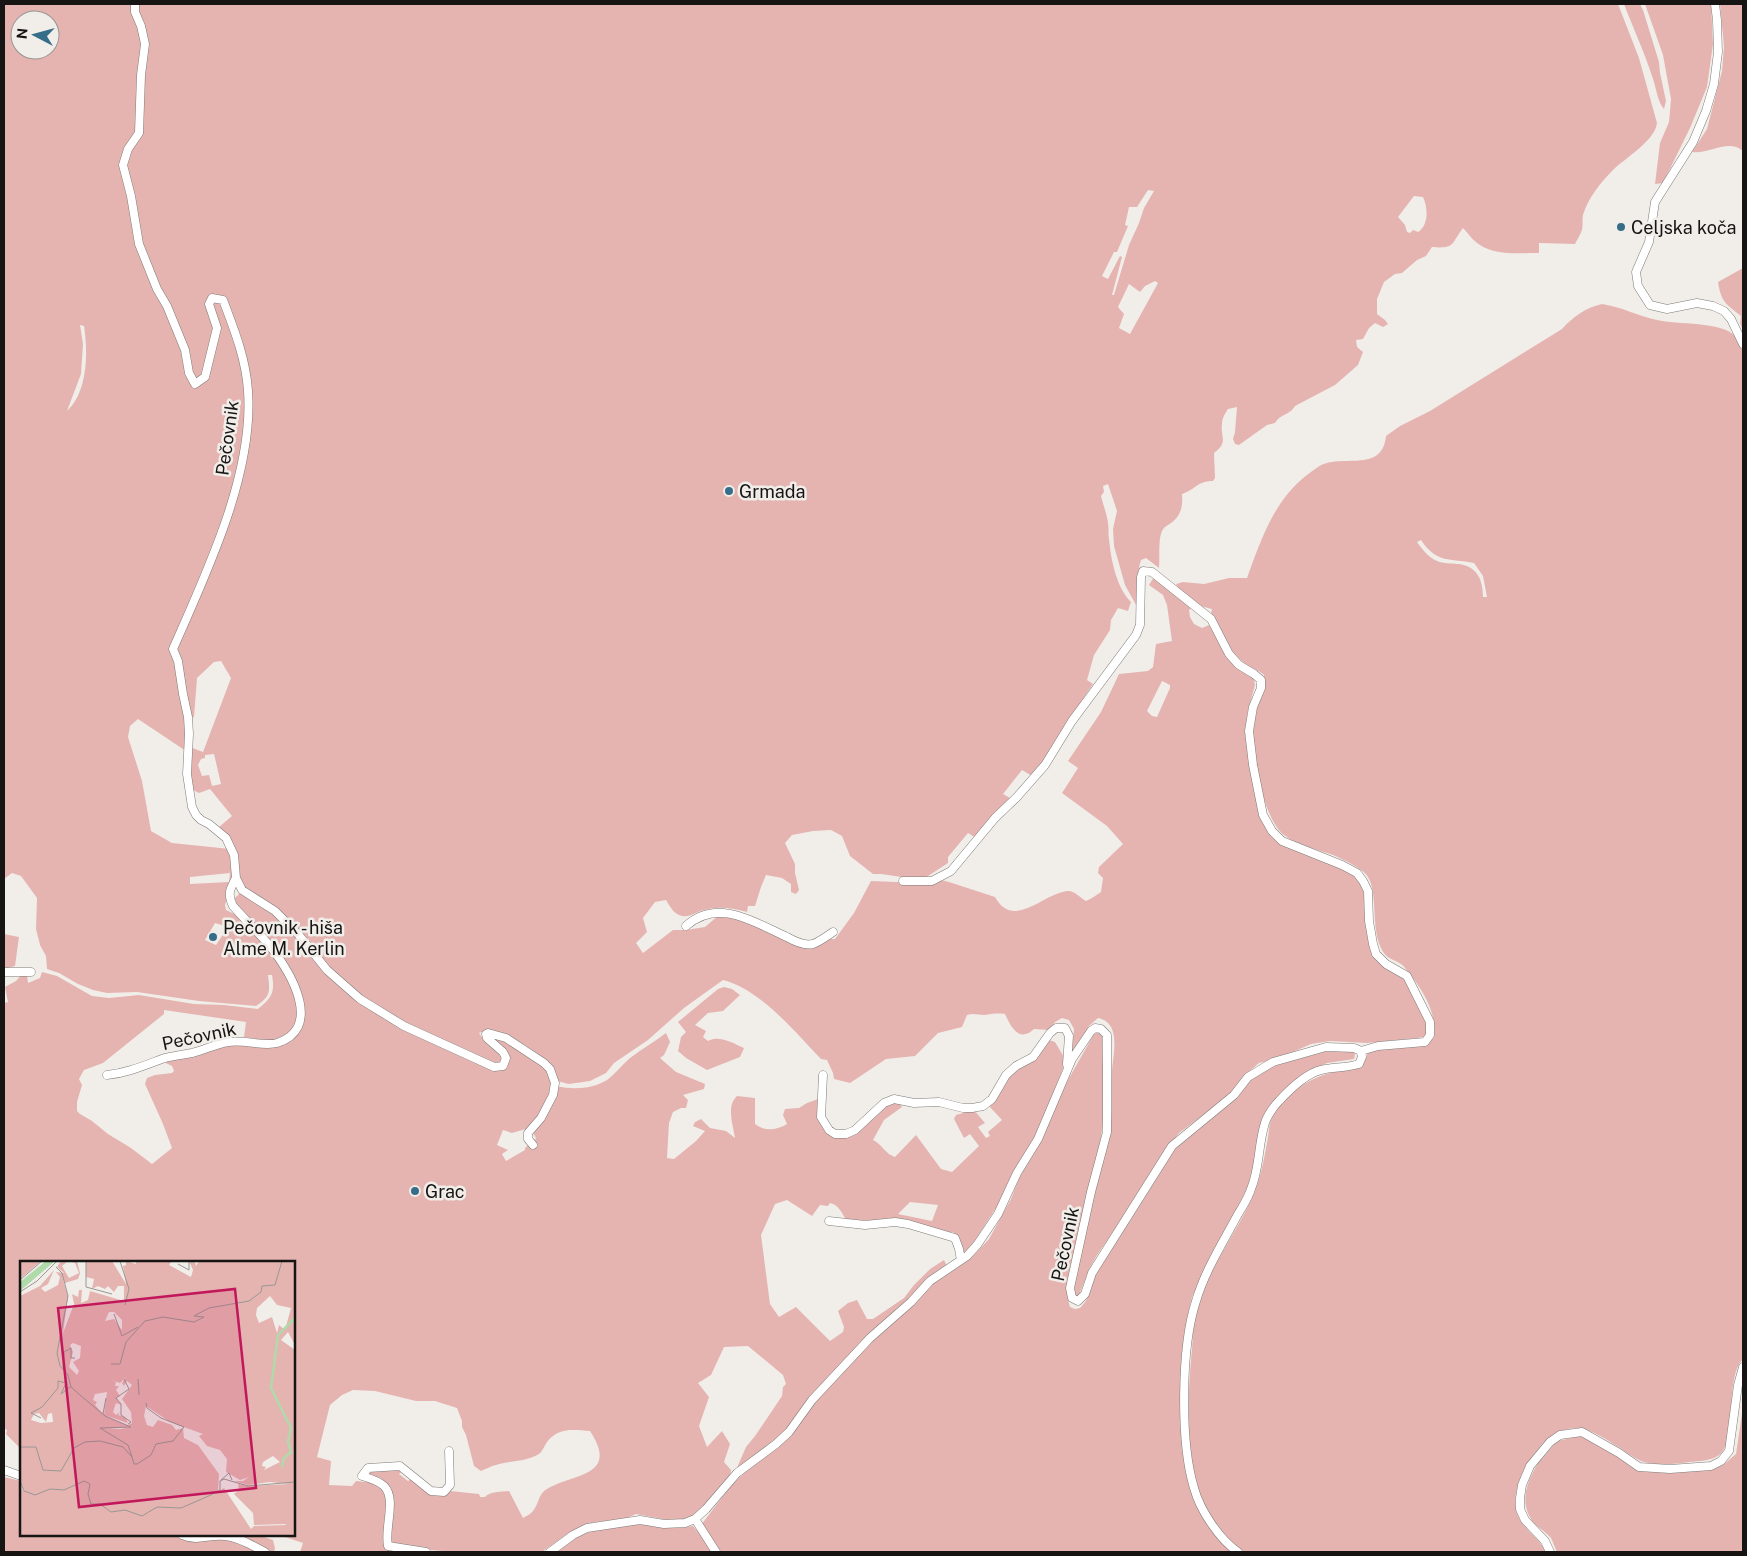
<svg xmlns="http://www.w3.org/2000/svg" width="1747" height="1556" font-family="'Public Sans',sans-serif">
	<style>
		.green { fill: #e5b4b1; fill-rule: evenodd }
		.lines { fill: none; stroke-linecap: round; stroke-linejoin: round }
		.minor-casing { stroke: #7d7b77; stroke-width: 9 }
		.minor { stroke: #fff; stroke-width: 8 }
		.poi-dot { fill: #366d88; stroke: #f1eeea; stroke-width: 2 }
		.labels { text-anchor: middle; dominant-baseline: central; stroke-width: 5; stroke-linejoin: round; paint-order: stroke }
		.poi-label { font-size: 18px; fill: #161514; stroke: #f1eeea; text-anchor: start }
		.street-label { font-size: 18px; fill: #161514; stroke: #f1eeea }
		.inset-river { fill: none; stroke: #afdaaa; stroke-width: 2.5 }
		.inset-road { fill: none; stroke: #999794; stroke-width: 1 }
		.view { fill: #c2185b; fill-opacity: 0.15; stroke: #c2185b; stroke-width: 2.5 }
		.inset-edge { fill: none; stroke: #161514; stroke-width: 2.5 }
	</style>
	<rect width="100%" height="100%" fill="#f1eeea"/>
	<path class="green" d="M4,4H1618L1639,58L1657,123C1655,141 1625,158 1613,170C1601,182 1588,198 1583,215C1582,220 1583,225 1582,230C1580,235 1577,240 1575,244L1539,243V253C1519,253 1497,256 1480,245C1473,241 1468,233 1463,228C1451,244 1455,249 1432,247L1426,256L1417,260L1402,273L1395,274L1384,282L1377,299V314L1385,320L1388,324L1383,327L1375,323L1369,328L1363,339L1356,340L1357,347L1363,352L1358,365L1335,385L1295,406C1290,415 1280,414 1275,423L1267,425L1239,445L1235,444L1233,439L1235,432L1237,407L1228,409C1225,414 1222,418 1222,424C1220,437 1229,442 1214,453L1215,478L1213,481C1197,481 1195,490 1182,494C1183,506 1181,516 1171,523C1167,526 1165,526 1162,531C1158,540 1160,557 1159,568L1146,558L1141,560C1136,575 1138,590 1139,605H1136L1125,585L1114,546L1113,529L1117,511L1108,484L1103,486L1104,492L1101,496C1103,505 1107,514 1108,523C1109,528 1108,533 1109,539C1111,559 1116,587 1131,602L1128,611L1118,608L1111,620L1110,630L1094,655L1087,680L1093,684L1066,724L1049,755L1032,776L1022,770L1003,794L1010,798L976,838L968,833L948,857V863L922,880L881,874H873L850,856L842,836L831,830L813,831L792,835L785,843L795,864V873L799,890L796,894L791,892V884L782,878L766,875L761,887L755,906H748L747,912C732,908 719,906 704,910C697,911 690,918 682,916C674,914 670,907 666,900L655,902L643,918L647,932L636,943L643,953L673,930H686L705,927L719,915L728,914L748,917L816,947L829,939H835L854,913L871,881L921,883L937,879L949,882L995,897C1014,931 1044,892 1069,891C1074,891 1081,898 1086,901L1092,898L1101,892L1103,878L1098,873L1099,867L1123,844L1107,826L1062,793L1078,768L1068,761L1101,712L1119,674L1148,671L1153,667L1156,644L1172,641L1167,605L1163,595L1149,585L1154,577L1194,606L1189,610L1190,617L1194,624L1202,628L1209,625L1234,666L1253,677L1255,685L1247,714L1246,735L1250,769L1267,825L1280,841L1342,865L1358,874L1364,880L1368,891L1369,917L1373,938L1372,952L1378,960L1401,972L1414,990L1428,1020L1429,1029L1426,1036L1418,1038L1367,1043L1330,1041L1311,1044L1277,1059L1259,1063L1245,1075L1230,1095L1179,1133L1160,1157L1131,1206L1097,1255L1089,1269L1079,1295H1075L1073,1284L1075,1274C1081,1247 1087,1219 1095,1192C1100,1172 1107,1153 1110,1132C1113,1112 1111,1091 1112,1071C1113,1054 1122,1023 1098,1018L1089,1026L1076,1051L1072,1050L1074,1029L1069,1020L1062,1018L1055,1022L1049,1030L1034,1029C1019,1043 1011,1027 1005,1014C997,1013 991,1014 984,1015C978,1015 973,1013 967,1015L962,1027L938,1033L915,1056L886,1059L850,1083L834,1079L833,1073L827,1060L821,1059C796,1033 760,989 723,980L684,1008L648,1040L614,1063L606,1073L590,1081L569,1084L557,1081C555,1075 553,1067 549,1063C536,1051 496,1023 479,1033L486,1043L502,1055L503,1061L499,1065L487,1061L407,1026L360,997L318,959L298,930L278,911L241,884C236,861 236,846 219,827L232,816L210,789L199,793L193,790C187,776 189,761 190,747L203,752L231,678L221,661L214,662L197,678L194,717L190,718L179,654L175,650L181,696L186,714V751L138,719L130,726L128,737L142,781L151,831L172,843L230,849C238,868 230,888 225,905L226,910L239,916L269,947L279,962L299,1004L298,1022L296,1029L289,1036L270,1041L244,1037L246,1022L164,1010V1014L103,1063L84,1070L79,1079L82,1085L77,1102V1111L80,1114L92,1121L108,1134L131,1148L152,1164L172,1148L163,1124L145,1084L147,1078L155,1075L172,1073L174,1071L172,1066L166,1063L165,1059L234,1041L253,1042L270,1045L280,1043L290,1040L298,1034L302,1025L304,1014L303,1005L285,964L265,937L234,905L233,900L240,893C271,899 297,938 315,961C326,974 340,986 354,997C361,1003 369,1006 376,1011C394,1022 410,1033 429,1041C447,1048 465,1053 481,1064C494,1072 511,1076 508,1054L491,1037L494,1036L504,1040L529,1058L548,1070L552,1089L547,1104L529,1128L512,1133L503,1130L497,1145L508,1150L502,1154L506,1161L525,1150V1148L532,1141L534,1142L536,1138L532,1131L550,1106L557,1086C573,1090 592,1089 607,1080C615,1074 622,1065 630,1058C642,1049 654,1042 666,1033L670,1042L664,1055L660,1058L676,1072L705,1084L704,1089L683,1095L688,1100L686,1108H681L673,1112L669,1123L667,1158L674,1159L696,1141L705,1131L693,1126L695,1122L701,1119L710,1128L726,1131L735,1138C733,1125 726,1106 737,1096L755,1098V1124C765,1132 777,1130 787,1124L783,1115L785,1109L799,1108L807,1103L821,1098C820,1110 820,1123 829,1132C845,1145 858,1129 870,1120C877,1114 884,1108 891,1102L899,1101L902,1107L884,1120L873,1140C882,1144 885,1154 895,1157L916,1135L941,1169L952,1172L979,1146L970,1134L964,1138L954,1119L956,1115L974,1110L985,1123L978,1127L986,1138L990,1136L988,1132L1002,1120L988,1105L994,1100L1009,1076L1017,1068L1030,1062L1049,1040L1055,1042L1064,1057L1063,1068L1036,1137L1015,1171L1003,1197L966,1254L963,1253L961,1242L953,1232H933L898,1220H846C842,1213 839,1205 830,1203L828,1206L820,1205L812,1216L787,1200L775,1204L761,1235L770,1304L779,1317L796,1307L830,1341L843,1332L844,1327L838,1311L848,1303L857,1300L867,1319H873L904,1298L914,1285L930,1269L944,1260L947,1266L927,1278L904,1306L868,1335L810,1396L784,1433L736,1470L746,1447L755,1436L782,1396L783,1387L786,1384L783,1375L748,1346L724,1347L711,1375L698,1383L709,1397L699,1426L707,1447L722,1431L730,1444L724,1462L731,1470L730,1476L699,1512L685,1520L673,1521L636,1514L622,1520L595,1522L582,1526L567,1534L542,1552H455L395,1547C377,1532 404,1501 384,1484C379,1479 372,1479 366,1476L367,1473C377,1466 390,1467 403,1470L399,1474L408,1481L413,1478L419,1485L434,1494L450,1491L479,1494L480,1497H485C490,1491 501,1492 509,1491L523,1518C526,1516 531,1514 533,1511C539,1504 538,1494 547,1489C573,1473 620,1477 590,1431C573,1430 559,1427 547,1442C543,1448 542,1454 535,1456C522,1462 508,1461 496,1465C491,1466 486,1469 481,1471L474,1466L466,1435L462,1427V1421L457,1408L435,1401H416L375,1391L353,1390L342,1395L330,1405L317,1457L331,1461L329,1485L352,1486L356,1481C363,1482 374,1482 380,1485C402,1499 371,1535 391,1552H300L303,1543L279,1535H294V1262H21V1449L6,1434L7,1430L4,1428V1003L8,1002L5,987L16,981L22,974L27,975L28,983L40,978L42,972L57,976L92,996L109,998L139,995L194,1004L224,1005L258,1009C272,997 275,993 272,975H268C270,992 271,996 256,1006L199,1001L137,992L107,993L93,990L78,984L59,973L47,969L46,956L40,945L36,929L37,898L21,876L12,873L4,879ZM20,20H50V50H20ZM1148,190L1154,191L1144,208L1139,223L1129,245L1114,295H1112L1122,257L1120,256L1108,279L1102,276L1114,252H1117L1128,226L1125,225L1129,207H1137ZM1414,196L1423,197C1428,208 1429,225 1418,232L1413,230L1410,233L1407,232L1405,225L1398,217ZM1155,281L1158,283L1130,334L1119,328L1124,314L1118,307L1129,284L1140,292L1145,286ZM80,325L84,326C88,352 88,392 67,411L81,374L83,344ZM1162,681L1170,685V688L1157,717L1152,716L1147,711ZM214,754L221,784L212,786L209,775L202,776L198,765L201,759L205,758V755ZM230,873L229,882L190,884V877ZM215,923L228,927L216,945L205,940ZM910,1202L938,1205L932,1221L898,1214Z
		M1624,4H1640L1643,10L1659,62L1660,73L1666,101L1664,109C1657,101 1656,86 1652,76C1644,51 1633,28 1624,4Z
		M1645,4H1711L1713,44L1707,87L1690,128L1663,183L1655,184L1660,143L1669,122L1671,99L1663,55Z
		M1720,4H1743V151C1728,138 1708,155 1692,152L1707,129L1722,71L1724,47Z
		M1743,268V331L1740,323L1741,316C1726,304 1721,302 1718,282Z
		M1602,304C1622,307 1638,316 1657,320C1677,325 1722,321 1735,336C1738,340 1741,345 1743,349V1359C1724,1378 1738,1442 1719,1455C1712,1461 1698,1461 1690,1462C1676,1464 1654,1466 1641,1461C1632,1457 1624,1450 1615,1445C1596,1433 1578,1421 1556,1434C1552,1437 1547,1439 1544,1442C1538,1449 1533,1456 1528,1463C1519,1475 1512,1499 1517,1513C1522,1529 1539,1537 1546,1552H1242C1222,1539 1207,1513 1198,1492C1195,1486 1195,1479 1194,1473C1186,1432 1188,1390 1192,1349C1193,1338 1193,1325 1195,1315C1206,1269 1239,1232 1256,1188C1262,1172 1265,1154 1268,1137C1269,1131 1269,1124 1272,1118C1282,1096 1307,1079 1330,1073C1339,1070 1351,1070 1359,1066C1366,1062 1367,1056 1368,1050L1425,1043L1434,1038C1437,1015 1425,993 1411,976C1408,972 1405,967 1401,964C1393,959 1385,958 1381,948C1371,928 1378,893 1368,877C1364,869 1342,859 1333,855C1318,850 1297,845 1284,835C1262,817 1255,758 1250,731C1258,719 1253,709 1258,698C1263,685 1265,691 1264,675C1258,669 1250,669 1244,663C1229,651 1220,630 1211,613L1212,609C1209,608 1207,608 1204,607C1196,605 1179,591 1176,584L1183,582L1204,584L1229,578H1247C1263,534 1276,494 1318,467C1340,452 1382,475 1386,436L1400,426L1430,411L1562,329C1574,316 1585,308 1602,304ZM1421,540C1437,564 1450,558 1474,563L1483,576L1487,597H1483C1483,580 1477,565 1457,564C1451,563 1444,564 1437,561C1429,558 1422,549 1417,542Z
		M4,934L19,937L15,966L4,969Z
		M724,987L732,989L740,995L723,1011L708,1013L695,1025L706,1031L703,1037L708,1041C720,1035 732,1043 744,1048L740,1057L707,1070L686,1058L678,1051L681,1037L686,1032L678,1022L718,989Z
		M1098,1032L1102,1034C1102,1066 1106,1098 1102,1129C1100,1150 1094,1169 1089,1188C1083,1207 1080,1226 1076,1244C1071,1265 1063,1286 1070,1307L1075,1309L1080,1308L1086,1301L1096,1271L1103,1258L1137,1209L1165,1161L1185,1137L1235,1099L1252,1079L1261,1070L1326,1051L1353,1050L1355,1055L1354,1059L1327,1063L1305,1073L1289,1085L1276,1098L1264,1118L1256,1160L1249,1185L1192,1297C1178,1350 1177,1406 1187,1460C1189,1470 1189,1482 1193,1491C1202,1513 1216,1534 1231,1552H721L701,1525L730,1487L747,1470L789,1438L815,1401L873,1340L915,1304L930,1285L973,1256L989,1239L1011,1199L1020,1176L1042,1140L1059,1096L1094,1034Z
		M1743,1407V1552H1557C1555,1548 1553,1542 1551,1538C1546,1532 1538,1528 1533,1522C1517,1500 1529,1478 1541,1458L1542,1459L1557,1441L1581,1436L1640,1470L1713,1469L1723,1465L1736,1454Z
		M4,1477L21,1481V1535H205L264,1537L273,1540L275,1548L274,1552H4Z
		M640,1523L681,1528L693,1526L712,1549V1552H553C585,1529 602,1528 640,1523Z"/>
	<g class="lines">
		<g class="minor-casing">
			<path id="minor" d="M135,4V12L141,26L145,44L141,75L139,133L128,149L123,165L131,196L139,244L157,289L167,306L185,350L189,373L195,384L205,377L217,328L209,304L212,298L223,300C234,329 246,359 248,391C254,474 206,574 173,649L178,661L183,694L188,717L189,734L187,774L192,807L196,815L201,820L209,824L226,838L234,855L236,878L242,890L275,911L298,934L327,970L360,999L404,1026L494,1067L503,1066L506,1058L503,1052L487,1038L486,1034L488,1033L506,1038L544,1063L550,1069L555,1083L553,1095L541,1118L528,1133V1139L533,1145
				M1715,4L1717,20L1718,52L1714,84L1706,111L1693,142L1655,202L1649,242L1636,272L1638,286L1650,305L1667,309L1697,303L1713,306L1724,311L1731,319L1743,344
				M903,881H932L951,871L995,818L1016,798L1045,765L1072,721L1136,635L1140,625L1141,577L1143,571L1152,572L1211,619L1229,654L1239,665L1254,674L1261,680V688L1253,707L1249,731L1253,765L1263,815L1272,831L1282,841L1342,865L1357,873L1363,881L1368,891L1369,921L1373,944L1376,954L1386,964L1407,976L1430,1022V1035L1425,1042L1378,1046L1361,1051
				M686,926C718,897 755,923 787,937C794,941 804,946 813,944C819,942 827,936 833,932
				M4,972H31
				M107,1075C127,1073 143,1066 162,1059C171,1056 182,1055 192,1053C204,1050 216,1044 228,1042C245,1039 263,1047 277,1043C321,1029 294,979 276,954C264,937 247,922 233,906C227,894 230,889 236,878
				M823,1075L821,1117L829,1130L835,1134H846L855,1130L884,1103L894,1099L914,1103L939,1102L963,1108H972L983,1106L992,1099L1006,1075L1016,1066L1033,1057L1050,1033L1056,1028H1065L1069,1036L1067,1064
				M829,1221L865,1225L895,1222L908,1224L955,1238L959,1249L961,1260
				M4,1470L21,1476
				M695,1519L716,1552
				M182,1535C199,1542 208,1534 225,1536C239,1537 253,1546 265,1552
				M426,1552L388,1546C384,1528 397,1499 384,1486C379,1481 369,1478 362,1476L368,1468L400,1466L431,1491L444,1492L450,1485L449,1451
				M550,1552L573,1535L587,1528L640,1520L664,1524L685,1523L695,1519L706,1509L737,1473L776,1444L789,1432L812,1400L870,1338L911,1302L930,1281L967,1256L977,1245L998,1214L1017,1173L1038,1139L1072,1059L1091,1031L1095,1028L1101,1029L1107,1035V1132L1091,1192L1070,1288L1072,1298L1078,1301L1085,1294L1092,1273L1172,1146L1234,1095L1248,1077L1273,1062L1326,1047L1354,1048L1361,1051L1362,1057L1359,1064C1346,1068 1334,1067 1321,1070C1305,1074 1290,1089 1279,1101C1274,1106 1267,1116 1265,1123C1258,1144 1260,1168 1251,1189C1248,1199 1242,1207 1237,1216C1222,1244 1205,1271 1196,1301C1181,1347 1180,1442 1194,1488C1200,1510 1219,1539 1238,1552
				M1550,1552L1545,1541L1525,1520L1520,1509V1498L1522,1485L1530,1466L1550,1442L1560,1435L1582,1432L1619,1453L1639,1467L1670,1469L1711,1466L1721,1461L1729,1451L1738,1385L1743,1367"/>
		</g>
		<use href="#minor" class="minor"/>
	</g>
	<g class="poi-dot">
		<circle cx="1621" cy="227" r="5"/>
		<circle cx="729" cy="491" r="5"/>
		<circle cx="213" cy="937" r="5"/>
		<circle cx="415" cy="1191" r="5"/>
	</g>
	<g class="labels">
		<g class="poi-label">
			<text x="1631" y="227">Celjska koča</text>
			<text x="739" y="491">Grmada</text>
			<text x="223" y="927">Pečovnik - hiša<tspan x="223" dy="21">Alme M. Kerlin</tspan></text>
			<text x="425" y="1191">Grac</text>
		</g>
		<g class="street-label">
			<text transform="translate(227 438) rotate(-82)">Pečovnik</text>
			<text transform="translate(199 1036) rotate(-12)">Pečovnik</text>
			<text transform="translate(1065 1244) rotate(-78)">Pečovnik</text>
		</g>
	</g>
	<g transform="translate(20 1261)">
		<rect width="275" height="275" fill="#f1eeea"/>
		<path d="M0,0H21L0,18ZM41,0H48L42,5L49,17L59,12L55,2L49,0H57L60,12L58,18L45,22L42,15L48,36L43,72L54,43L52,33L58,36L59,29H62L61,42L68,39L70,30L104,40V25H98L94,31L88,25L85,28L78,25L72,28L74,18L66,16V0H92L106,23L103,5L106,4V0L116,3V0H166L151,1L149,4L171,16L173,9L169,0H175L176,5L179,0H275V84L268,71L261,79L275,89V220L271,222L275,221V275H0V220L3,230H4L0,219V35L20,25L34,9L28,23L21,27L25,31L38,24L40,16L36,11L44,12L37,6ZM250,35L257,44L271,47L265,69L259,64L257,72L252,56L239,62L236,54L237,47ZM89,51H94L102,59V69L94,58L85,60ZM53,82L61,85L60,97L53,101L59,110L57,114L49,106L53,91L50,84ZM106,116L102,122L104,125L107,120L112,124L102,138L111,151L112,162L108,164L112,166L100,168L88,167L111,166L84,154L75,144L77,141L73,139L75,133L87,131L84,154L108,162L105,156L98,154L100,151L96,154L93,151L96,142L101,144L96,137L100,135L96,129L99,125H95L96,121L91,119L100,122ZM126,145L150,161L183,173L179,175L187,185L200,189L207,198L206,211L220,219L229,216L223,220H214L228,224L250,221L269,223L228,225L218,223L219,229L214,233L233,252L234,264L265,263L266,264L234,265L231,268L204,227L191,235L198,230L199,213L178,184L164,177L163,167L156,169L152,164L138,159L133,166L127,164L124,155ZM19,152L26,161L28,153L32,152L33,161L21,162L11,159L14,153ZM253,195L260,201L244,209L246,206L242,205L243,201Z" fill="#e5b4b1" fill-rule="evenodd"/>
		<path d="M26,0H35L0,30V21Z" fill="#afdaaa"/>
		<path class="inset-river" d="M262,206L264,197L271,191L268,180L271,167L251,127L258,74L275,57"/>
		<path class="inset-road" d="M66,0V26L92,33M100,0L109,28L105,44M158,3L169,9V0M36,6L42,12L48,35L37,92L40,105L48,114L51,126L60,134L85,155L111,166M0,19L22,0M0,31L17,20L37,0M94,53L102,75L118,66M91,103H100L106,81L125,60L143,56L174,61L184,56L174,55L189,47L229,40L241,31L242,25L255,24L262,0M43,108L44,91L51,87V97H55M104,118L109,128L96,137L101,143V154L111,161L108,163M118,118L119,134M83,153L86,137M21,157L11,152L22,146L38,127V120L46,122L41,133L50,126M0,186H16L23,209L41,210L54,187L65,181L80,180L103,186L112,196L108,184L80,167L111,166M112,196L114,203H117L131,194L136,183L153,180L164,166L141,157L127,147L126,142M201,219L209,212L212,219M0,220L4,230L15,234L30,228L44,229L64,220L70,223L68,233L71,243H80L91,251L105,249L122,255L137,246L161,247L191,234L200,229V220L204,218L228,225L275,221"/>
		<path class="view" d="M215,28L236,227L59,246L38,47Z"/>
		<rect width="275" height="275" class="inset-edge"/>
	</g>
	<rect width="1747" height="1556" fill="none" stroke="#161514" stroke-width="10"/>
	<g transform="translate(35 35) rotate(276)"><circle r="24" fill="#f1eeea" stroke="#999794"/>
	<path d="M0-4L9 19L0 12L-9 19Z" fill="#366d88"/>
	<text y="-8" font-size="14" font-weight="bold" text-anchor="middle" fill="#161514">N</text>
	</g>
</svg>
